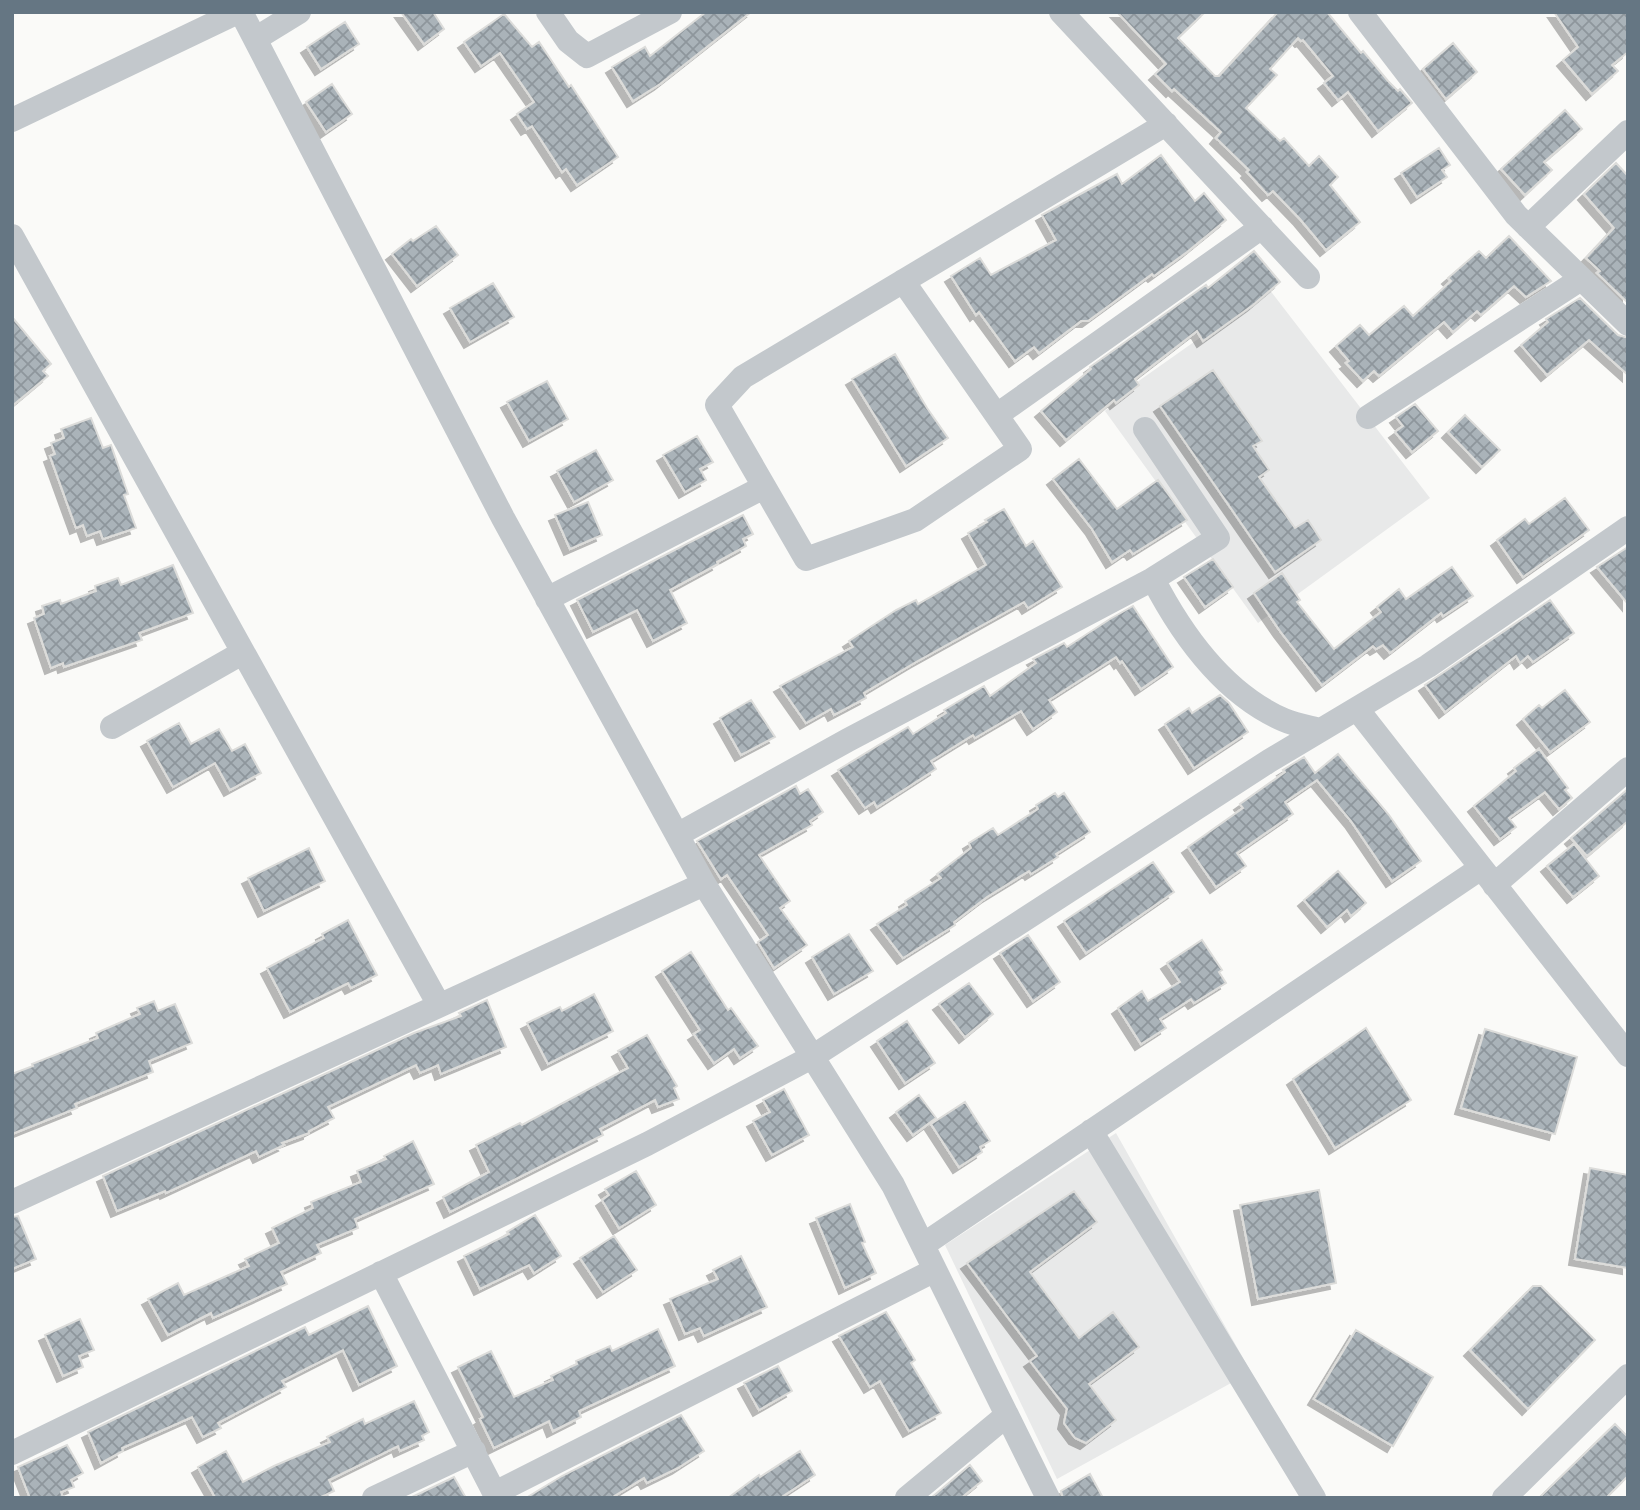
<svg xmlns="http://www.w3.org/2000/svg" width="1640" height="1510" font-family="'Source Sans 3',sans-serif">
	<style>
		.built { fill: #e8e9e9 }
		.building { fill: url(#building-cross-hatch); stroke: #dcdcda; stroke-width: 2; filter: url(#shadow) }
		.lines { fill: none; stroke-linecap: round; stroke-linejoin: round }
		.minor { stroke: #c3c8cc; stroke-width: 24 }
	</style>
	<defs>
		<pattern id="building-cross-hatch" width="8" height="8" patternUnits="userSpaceOnUse" patternTransform="scale(1.75)"><rect width="8" height="8" fill="#aab3b9"/><path d="M0 0l8 8M0 8l8-8" fill="none" stroke="#8e969c"/></pattern>
		<filter id="shadow"><feDropShadow dx="-6" dy="6" stdDeviation="0" flood-color="#0004"/></filter>
	</defs>
	<rect width="100%" height="100%" fill="#fafaf8"/>
	<path class="built" d="M1269,289L1430,498L1258,623L1105,411L1133,385Z
		M1116,1133L1251,1372L1057,1479L945,1245Z"/>
	<path class="building" d="M401,12H433L444,29L424,44Z
		M706,12H751L660,84L633,101L612,67L645,47L650,56Z
		M1117,12H1205L1178,38L1215,76H1219L1278,12H1327L1361,53L1363,51L1388,81L1398,91L1400,89L1412,103L1378,131L1348,92L1338,100L1324,83L1333,76L1303,40L1301,41L1298,38L1270,69L1277,75L1246,108L1280,141L1284,138L1309,166L1319,156L1338,177L1330,185L1360,222L1326,250L1300,219L1273,191L1268,195L1247,172L1249,170L1216,138L1221,132L1174,89L1172,91L1155,74L1166,64Z
		M1554,12H1628V52L1612,65L1618,71L1592,94L1563,60L1578,47Z
		M504,14L532,47L539,42L569,87L571,85L618,157L577,185L566,169L562,172L532,126L527,129L517,114L534,102L500,53L481,66L464,42Z
		M345,22L359,44L321,69L307,47Z
		M1453,43L1477,72L1446,99L1423,69Z
		M332,84L352,114L326,132L306,102Z
		M1565,110L1582,129L1544,162L1552,170L1525,195L1501,169Z
		M1439,148L1450,165L1442,170L1447,177L1417,197L1401,173Z
		M1161,155L1195,201L1204,193L1226,220L1187,252L1154,276L1152,274L1088,321H1081L1039,353L1034,347L1015,361L979,312L976,315L951,276L980,258L991,275L1056,240L1042,215L1117,174L1122,184Z
		M1616,163L1628,176V303L1597,273L1600,271L1586,258L1614,228L1584,194Z
		M436,226L458,255L417,286L392,254L411,239L413,241Z
		M1509,236L1551,281L1526,297L1514,286L1481,315L1477,311L1453,332L1444,322L1379,376L1374,371L1363,381L1346,363L1349,361L1336,346L1360,325L1369,335L1404,306L1413,316L1451,281L1448,278L1479,251L1486,258Z
		M1254,251L1280,282L1253,305L1203,341L1197,331L1135,379L1139,385L1116,403L1114,400L1066,440L1041,411L1091,369L1090,367L1206,285L1208,288Z
		M493,283L514,317L470,342L450,308Z
		M1580,298L1618,335L1628,338V375L1589,340L1547,375L1521,345L1548,322L1546,319Z
		M12,317L51,364L43,371L48,376L12,406Z
		M895,354L927,408L948,438L906,466L852,379Z
		M1213,370L1262,441L1253,446L1269,470L1259,477L1295,528L1308,520L1321,540L1275,572L1160,406Z
		M547,381L568,419L529,441L507,402Z
		M1415,404L1438,431L1412,452L1395,432L1403,426L1396,417Z
		M1465,415L1500,450L1482,467L1448,432Z
		M91,418L103,448L111,445L128,494L124,495L136,528L103,539L100,531L87,536L83,525L76,528L50,456L55,454L51,443L64,438L61,429Z
		M697,436L713,462L700,469L706,480L685,492L663,455Z
		M596,450L613,480L574,502L557,471Z
		M1079,459L1117,509L1158,480L1187,520L1133,554L1130,550L1112,562L1092,529L1053,479Z
		M1565,498L1589,530L1523,577L1497,540L1525,519L1529,524Z
		M588,502L602,535L570,549L555,515Z
		M1004,509L1026,546L1033,541L1062,587L1028,608L1024,602L916,662L864,693L866,698L834,715L831,709L806,723L780,686L853,647L849,641L896,610L916,600L918,604L986,565L968,533L987,522L985,520Z
		M743,515L753,534L743,539L746,546L717,562L718,564L670,590L687,623L653,641L637,610L593,632L577,600Z
		M1628,547V604L1597,567Z
		M1213,559L1233,587L1205,607L1184,577Z
		M173,565L193,613L139,633L142,640L64,667L63,663L51,668L34,618L44,614L42,606L60,600L61,604L96,591L95,586L118,578L121,585Z
		M1452,567L1473,596L1443,616L1441,613L1390,653L1383,645L1376,649L1373,646L1322,685L1280,631L1254,593L1282,573L1300,600L1297,602L1334,649L1381,612L1377,607L1399,589L1406,599Z
		M1550,600L1574,633L1533,662L1528,656L1520,663L1516,656L1445,712L1425,685Z
		M1133,606L1173,667L1141,689L1122,661L1120,663L1116,657L1049,700L1057,712L1033,729L1021,711L975,738L973,735L931,761L936,769L877,807L874,802L865,808L838,770L908,727L913,734L946,713L944,710L984,686L990,696L1036,663L1033,659L1064,643L1067,647L1110,619Z
		M1565,690L1590,722L1550,752L1523,719L1539,705L1542,708Z
		M1220,695L1229,703L1248,732L1194,768L1165,724L1189,708L1192,713Z
		M751,700L775,737L741,755L720,718Z
		M179,723L191,744L219,729L232,751L245,744L261,773L230,790L215,763L173,787L147,741Z
		M1539,749L1568,788L1565,790L1572,798L1559,809L1545,792L1509,818L1516,827L1500,839L1474,806L1516,771L1514,768Z
		M1338,754L1389,815L1421,861L1392,881L1351,821L1317,780L1285,802L1293,814L1237,853L1246,866L1216,887L1188,847L1243,808L1240,804L1285,772L1283,770L1304,757L1315,773Z
		M796,786L800,794L808,789L823,812L810,821L812,825L759,855L790,901L780,908L807,945L774,968L758,942L768,935L727,875L721,879L697,841Z
		M1628,789V821L1587,856L1571,838Z
		M1055,793L1058,797L1064,793L1090,832L1056,854L1058,857L1031,874L1029,871L987,897L954,922L955,925L903,958L877,924L907,905L905,901L941,878L937,874L971,848L969,843L993,828L998,835L1038,809L1036,805Z
		M1574,844L1599,876L1573,897L1547,866Z
		M309,848L325,881L264,911L248,878Z
		M1153,862L1174,892L1086,953L1064,921Z
		M1338,871L1366,903L1351,916L1347,910L1327,927L1304,900Z
		M348,920L377,975L351,988L348,983L290,1012L267,968L324,938L322,934Z
		M849,934L873,971L834,994L812,957Z
		M1028,935L1060,982L1033,1001L1000,953Z
		M1202,940L1222,970L1219,972L1226,983L1194,1003L1191,999L1160,1019L1166,1028L1141,1044L1118,1008L1142,991L1148,1001L1180,982L1167,963Z
		M691,952L728,1010L731,1008L758,1046L740,1058L734,1049L714,1063L694,1034L700,1030L662,971Z
		M969,983L993,1014L965,1037L939,1004Z
		M594,994L613,1031L548,1064L527,1023L560,1007L562,1011Z
		M487,1000L506,1047L441,1074L438,1065L420,1073L416,1065L328,1107L334,1118L309,1131V1133L282,1143L284,1145L259,1157L256,1151L166,1193L165,1191L117,1211L103,1176L414,1033L461,1016L459,1013Z
		M154,1001L158,1011L175,1004L192,1043L149,1061L153,1072L75,1104L77,1108L12,1134V1074L33,1066L32,1064L98,1038L96,1033L140,1014L137,1008Z
		M907,1021L935,1063L905,1083L877,1041Z
		M1366,1028L1411,1100L1335,1148L1293,1079Z
		M1485,1029L1577,1057L1555,1134L1461,1108Z
		M647,1035L677,1086L674,1088L679,1099L658,1107L655,1100L600,1129L603,1135L450,1212L443,1197L489,1172L476,1145L520,1123L522,1125L628,1068L618,1051Z
		M784,1089L809,1135L772,1155L753,1121L770,1112L763,1100Z
		M919,1095L936,1118L913,1135L896,1112Z
		M965,1102L990,1141L980,1147L982,1152L959,1167L931,1124Z
		M413,1141L434,1184L355,1219L358,1228L317,1245L321,1253L281,1272L287,1284L213,1318L211,1313L168,1335L148,1299L178,1283L184,1295L249,1266L245,1259L279,1243L272,1228L313,1208L311,1202L361,1182L357,1171L386,1159L384,1156Z
		M1590,1168L1628,1175V1268L1575,1259Z
		M636,1171L656,1205L619,1228L602,1200L609,1195L605,1189Z
		M1319,1190L1336,1283L1258,1299L1240,1205Z
		M1074,1191L1097,1222L1030,1272L1079,1338L1113,1312L1139,1347L1089,1384L1116,1420L1086,1443L1075,1438L1064,1423L1067,1409L1030,1361L1037,1356L967,1263Z
		M850,1204L865,1242L862,1243L876,1273L845,1288L816,1218Z
		M535,1215L561,1256L534,1273L529,1265L480,1289L464,1256L509,1234L507,1232Z
		M18,1216L36,1259L12,1269V1217Z
		M614,1236L637,1270L603,1292L580,1258Z
		M741,1256L767,1307L704,1336L700,1328L685,1334L670,1299L718,1279L713,1270Z
		M1533,1286H1541L1595,1340L1528,1409L1470,1350Z
		M368,1306L397,1366L359,1385L343,1350L282,1381L286,1387L218,1423L221,1428L203,1437L192,1417L122,1448L123,1451L101,1463L88,1432L305,1327L309,1335Z
		M886,1312L915,1360L911,1363L941,1413L909,1431L880,1381L870,1387L839,1336Z
		M80,1319L94,1350L79,1356L83,1367L63,1376L45,1335Z
		M658,1329L675,1366L579,1411L581,1417L553,1431L549,1421L494,1448L480,1419L483,1417L458,1367L491,1351L514,1397L553,1380L551,1376L577,1364L576,1361L610,1346L612,1351Z
		M1356,1330L1433,1377L1393,1446L1314,1399Z
		M778,1366L792,1391L759,1410L744,1383Z
		M414,1401L429,1432L422,1436L424,1440L400,1451L398,1446L329,1480L334,1491L319,1498H214L215,1497L198,1467L226,1451L243,1482L274,1466L330,1442L327,1437L363,1419L365,1424Z
		M681,1415L704,1451L678,1468L647,1483L644,1478L611,1498H526L562,1476Z
		M1615,1424L1628,1437V1476L1606,1498H1539Z
		M67,1445L83,1473L71,1480L74,1487L61,1492L63,1498H30L18,1467Z
		M800,1451L815,1475L780,1498H728L759,1475L760,1477Z
		M970,1465L982,1481L961,1498H931Z
		M1090,1474L1103,1498H1063L1061,1491Z
		M454,1477L466,1498H410Z"/>
	<g class="lines">
		<path class="minor" d="M241,12L503,518L704,884L893,1185L1048,1498
			M548,12L568,41L587,56L670,12
			M1061,12L1308,277
			M1360,12L1516,215L1628,324
			M255,39L299,12
			M12,120L238,12
			M1528,227L1628,132
			M12,236L439,1005
			M903,281L1020,449L915,520L806,559L717,405L743,377L1166,124
			M997,415L1262,227
			M1368,417L1581,279
			M1145,429L1218,538L1153,579
			M547,599L764,487
			M1357,709L1628,1055
			M112,727L242,653
			M677,835L848,740L1153,579C1182,635 1224,694 1284,720C1295,725 1309,727 1321,730
			M1494,885L1628,769
			M1091,1131L1314,1498
			M12,1202L704,884
			M923,1245L1481,868
			M381,1273L497,1498
			M12,1453L647,1144L812,1057L1269,761L1428,666L1628,528
			M495,1493L935,1270
			M374,1498L474,1451
			M907,1498L1007,1415
			M1504,1498L1628,1376"/>
	</g>
	<rect width="1640" height="1510" fill="none" stroke="#657683" stroke-width="28"/>
</svg>
